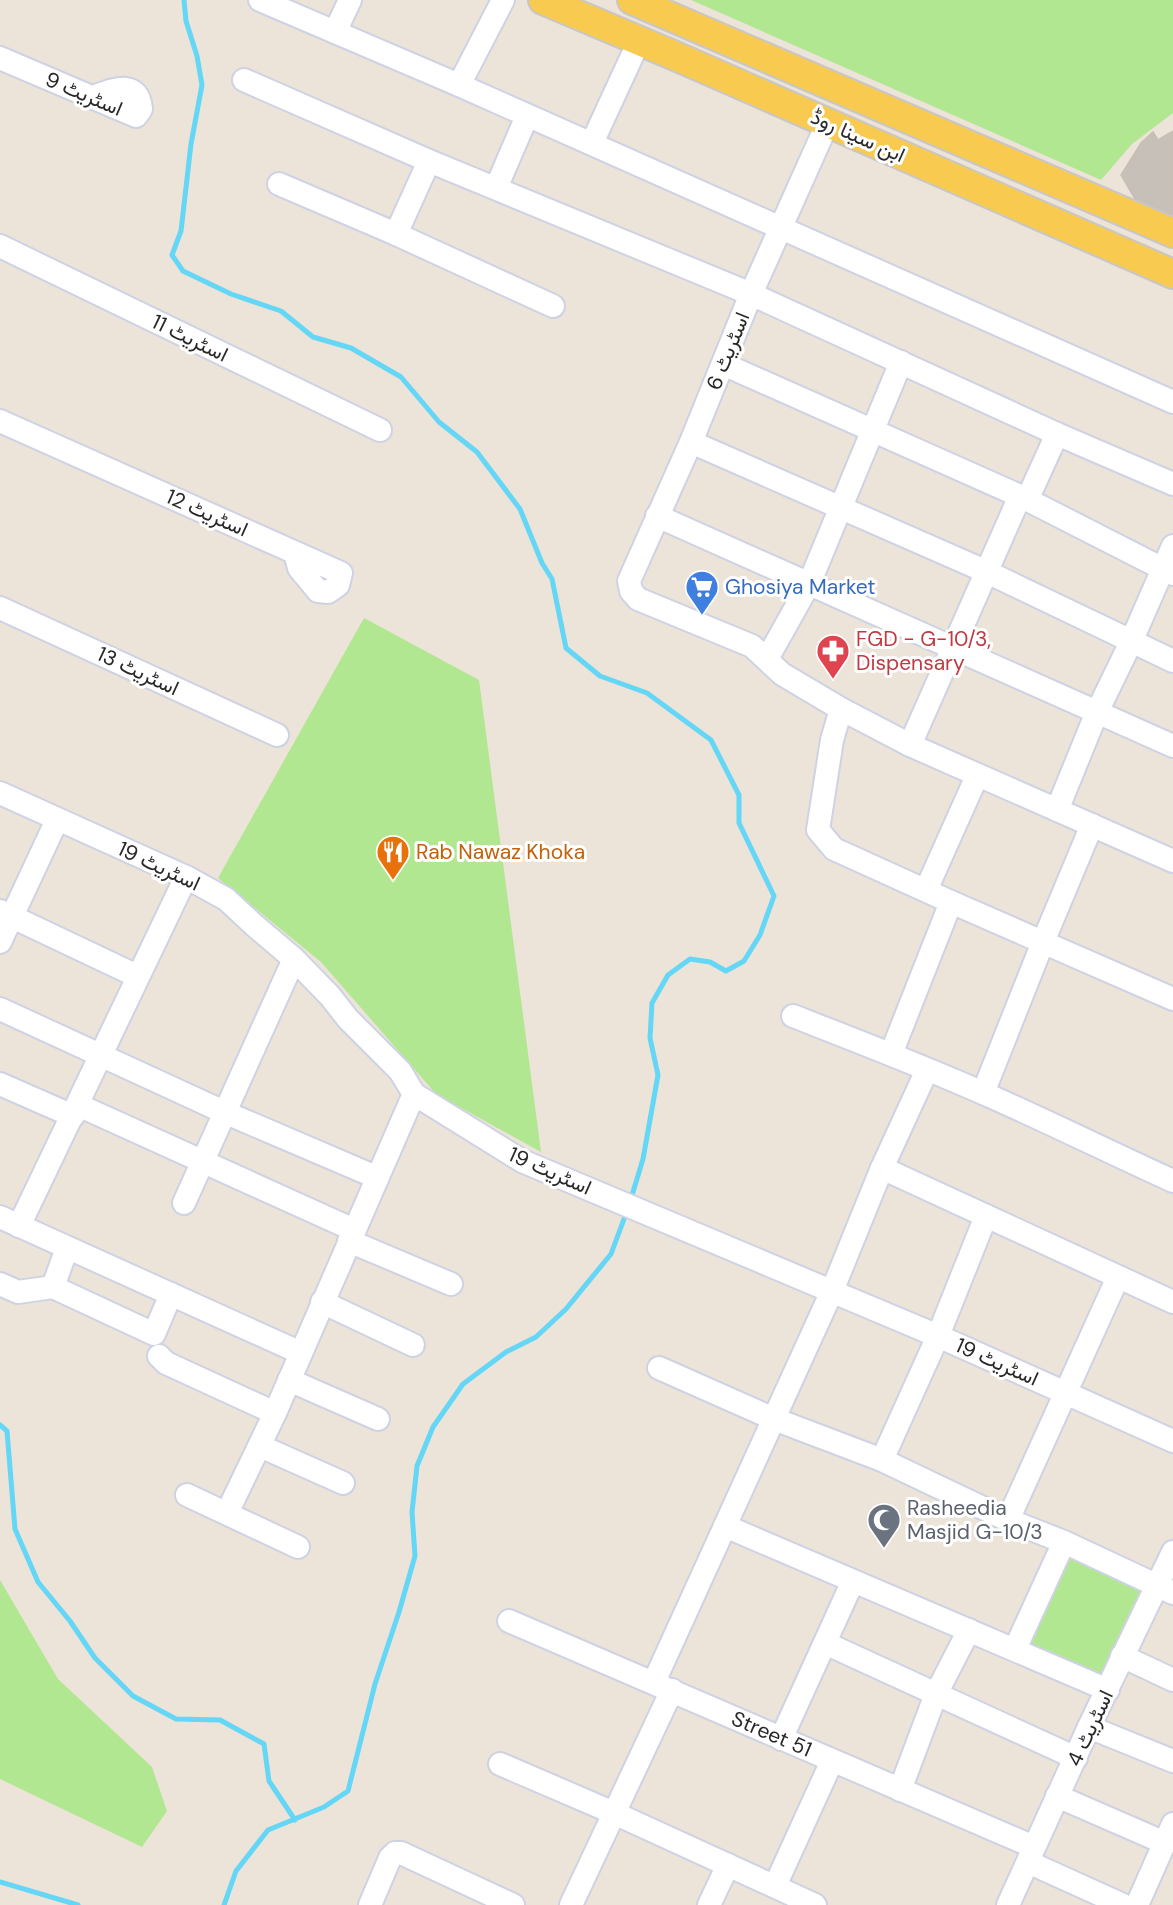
<svg xmlns="http://www.w3.org/2000/svg" width="1173" height="1905" font-family="'DM Sans',Vazirmatn,sans-serif">
	<style>
		.green { fill: #b2e791 }
		.lines { fill: none; stroke-linecap: round; stroke-linejoin: round }
		.stream { stroke: #64d6f6; stroke-width: 5 }
		.building { fill: #c7c0b9; stroke: #c7bfb3; stroke-width: 1.5 }
		.minor-casing { stroke: #ced3e3; stroke-width: 26 }
		.major-casing { stroke: #c7c7c7; stroke-width: 32 }
		.minor { stroke: #fff; stroke-width: 22 }
		.major { stroke: #f9ca50; stroke-width: 28 }
		.labels { text-anchor: middle; dominant-baseline: central; stroke-width: 6; stroke-linejoin: round; paint-order: stroke }
		.street-label { font-size: 21px; fill: #282828; stroke: #fff }
		.shop-label { font-size: 21px; fill: #366cbe; stroke: #fff; text-anchor: start }
		.health-label { font-size: 21px; fill: #be3a42; stroke: #fff; text-anchor: start }
		.food-label { font-size: 21px; fill: #c56008; stroke: #fff; text-anchor: start }
		.worship-label { font-size: 21px; fill: #5b616d; stroke: #fff; text-anchor: start }
	</style>
	<rect width="100%" height="100%" fill="#ece3d9"/>
	<path class="green" d="M691,0H1173V113L1132,144L1101,180Z
		M364,618L479,680L541,1152L436,1094L321,962L218,878Z
		M1065,1547L1152,1587L1106,1686L1023,1646Z
		M0,1580L58,1679L152,1767L167,1811L142,1847L0,1779Z"/>
	<g class="lines">
		<path class="stream" d="M184,0L186,21L197,56L202,85L191,144L181,231L172,255L183,271L231,294L281,311L313,337L351,348L401,377L439,422L477,452L520,509L542,563L552,579L566,648L600,676L647,693L711,740L739,795V823L774,896L760,935L744,961L726,971L710,962L690,959L668,975L652,1003L650,1038L658,1075L643,1159L630,1202
			M0,1425L7,1431L15,1529L38,1582L70,1621L95,1658L133,1696L176,1719L220,1720L264,1744L269,1781L295,1820
			M0,1882L78,1905
			M224,1905L236,1871L268,1830L324,1807L348,1791L375,1684L399,1612L415,1556L412,1512L417,1466L433,1427L463,1384L506,1352L536,1337L566,1309L611,1254L627,1211"/>
	</g>
	<path class="building" d="M1173,131V215L1135,199L1121,175L1141,143L1153,132L1158,140Z"/>
	<g class="lines">
		<g class="minor-casing">
			<g id="minor">
				<path d="M260,0L459,85L1173,402"/>
				<path d="M335,32L350,0"/>
				<path d="M0,58L136,116L141,109C138,78 113,90 93,97"/>
				<path d="M244,80L429,161L751,294L1057,434L1173,484"/>
				<path d="M459,85L503,0"/>
				<path d="M828,122L751,294L691,442L629,581L631,591L638,599L752,646L782,674L841,709L910,745L1173,861"/>
				<path d="M592,143L639,41"/>
				<path d="M279,184L396,234L553,306"/>
				<path d="M496,188L527,116"/>
				<path d="M396,234L429,161"/>
				<path d="M0,246L380,430"/>
				<path d="M723,364L1020,496L1173,574"/>
				<path d="M0,421L341,573L338,585L328,592L318,591L299,568L295,553"/>
				<path d="M691,442L985,571L1173,661"/>
				<path d="M1027,500L1057,434"/>
				<path d="M657,516L1173,746"/>
				<path d="M0,608L277,735"/>
				<path d="M767,659L809,584L901,362"/>
				<path d="M841,709L832,740L818,830L834,849L951,902L1173,999"/>
				<path d="M910,745L1020,496"/>
				<path d="M0,793L186,877L226,899L254,925L294,959L330,996L348,1019L400,1071L414,1094L522,1161L938,1336L1173,1441"/>
				<path d="M1057,810L1097,712L1131,642L1173,546"/>
				<path d="M926,890L977,776"/>
				<path d="M0,911L137,976"/>
				<path d="M0,942L57,820"/>
				<path d="M0,1009L224,1112L376,1177"/>
				<path d="M793,1016C857,1041 920,1065 983,1093C1047,1121 1109,1152 1173,1181"/>
				<path d="M891,1054L951,902"/>
				<path d="M0,1084L73,1116"/>
				<path d="M983,1093L1043,942L1092,825"/>
				<path d="M78,1105L354,1230"/>
				<path d="M882,1168L1173,1302"/>
				<path d="M184,1203L294,959"/>
				<path d="M0,1217L301,1353"/>
				<path d="M19,1226L186,877"/>
				<path d="M349,1241L451,1284"/>
				<path d="M0,1284L18,1292L53,1287L154,1334L171,1294"/>
				<path d="M53,1287L67,1248"/>
				<path d="M322,1302L413,1345"/>
				<path d="M159,1356L166,1363L275,1413"/>
				<path d="M659,1368L774,1419L882,1460L1008,1520L1064,1542L1173,1593"/>
				<path d="M289,1380L378,1419"/>
				<path d="M260,1446L343,1483"/>
				<path d="M882,1460L938,1336L986,1216"/>
				<path d="M187,1495L298,1547"/>
				<path d="M227,1513L275,1413L414,1094"/>
				<path d="M1008,1520L1118,1277"/>
				<path d="M725,1526L1108,1690"/>
				<path id="s1" d="M509,1621L1034,1847"/>
				<path d="M825,1643L1076,1758"/>
				<path d="M1015,1649L1064,1542"/>
				<path d="M1122,1656L1173,1680"/>
				<path d="M654,1682L832,1291L882,1168L927,1070"/>
				<path d="M1089,1727L1173,1761"/>
				<path d="M781,1739L853,1581"/>
				<path d="M500,1764L614,1813L815,1905"/>
				<path d="M900,1790L936,1694L969,1630"/>
				<path d="M1057,1796L1165,1843"/>
				<path d="M1028,1862L1123,1905"/>
				<path d="M775,1886L832,1761"/>
				<path d="M370,1905L390,1858L395,1853H401L513,1905"/>
				<path d="M571,1905L672,1690"/>
				<path d="M709,1905L728,1865"/>
				<path d="M1008,1905L1089,1727L1173,1552"/>
				<path d="M1137,1905L1173,1824"/>
			</g>
		</g>
		<g class="major-casing">
			<path id="major" d="M543,0L673,55L1173,274
				M632,0L1173,233"/>
		</g>
		<use href="#minor" class="minor"/>
		<use href="#major" class="major"/>
	</g>
	<defs>
		<g id="supermarket-pin" transform="scale(1.725)"><path d="M0 17L-7.5 6A9.5 9.5 0 1 1 7.5 6Z" fill="#3f7fe0" stroke="#fff"/><path d="M-6-5.5h2.5l.6 2H6L4.5 2H-2.5L-4.4-4H-6ZM-1.5 3.2a1.3 1.3 0 1 0 .1 0ZM3 3.2a1.3 1.3 0 1 0 .1 0Z" fill="#fff"/></g>
		<g id="pharmacy-pin" transform="scale(1.725)"><path d="M0 17L-7.5 6A9.5 9.5 0 1 1 7.5 6Z" fill="#e0444e" stroke="#fff"/><path d="M-2-6h4v4h4v4h-4v4h-4v-4h-4v-4h4Z" fill="#fff"/></g>
		<g id="restaurant-pin" transform="scale(1.725)"><path d="M0 17L-7.5 6A9.5 9.5 0 1 1 7.5 6Z" fill="#e8710a" stroke="#fff"/><path d="M-5-6h1v4h1v-4h1v4h1v-4h1v5L-1.5 .5V6h-2V.5L-5-1ZM5-6V6H3V1.5H1.5Q1.5-4 5-6Z" fill="#fff"/></g>
		<g id="mosque-pin" transform="scale(1.725)"><path d="M0 17L-7.5 6A9.5 9.5 0 1 1 7.5 6Z" fill="#6b7280" stroke="#fff"/><path d="M3.5-4.9A6 6 0 1 0 3.5 4.9A5 5 0 1 1 3.5-4.9Z" fill="#fff"/></g>
	</defs>
	<g fill-rule="evenodd">
		<use href="#supermarket-pin" x="702" y="587"/>
		<use href="#pharmacy-pin" x="833" y="651"/>
		<use href="#restaurant-pin" x="393" y="852"/>
		<use href="#mosque-pin" x="884" y="1520"/>
	</g>
	<g class="labels">
		<g class="street-label">
			<text transform="translate(84 94) rotate(23)">اسٹریٹ 9</text>
			<text transform="translate(858 136) rotate(24)">ابن سینا روڈ</text>
			<text transform="translate(190 338) rotate(26)">اسٹریٹ 11</text>
			<text transform="translate(728 351) rotate(-68)">اسٹریٹ 6</text>
			<text transform="translate(207 513) rotate(24)">اسٹریٹ 12</text>
			<text transform="translate(138 671) rotate(25)">اسٹریٹ 13</text>
			<text transform="translate(159 866) rotate(25)">اسٹریٹ 19</text>
			<text transform="translate(550 1171) rotate(24)">اسٹریٹ 19</text>
			<text transform="translate(997 1362) rotate(24)">اسٹریٹ 19</text>
			<text transform="translate(1090 1728) rotate(-65)">اسٹریٹ 4</text>
			<text stroke="none"><textPath href="#s1" startOffset="286">Street 51</textPath></text>
		</g>
		<g class="shop-label">
			<text x="725" y="587">Ghosiya Market</text>
		</g>
		<g class="health-label">
			<text x="856" y="639">FGD - G-10/3,<tspan x="856" dy="24">Dispensary</tspan></text>
		</g>
		<g class="food-label">
			<text x="416" y="852">Rab Nawaz Khoka</text>
		</g>
		<g class="worship-label">
			<text x="907" y="1508">Rasheedia<tspan x="907" dy="24">Masjid G-10/3</tspan></text>
		</g>
	</g>
</svg>
